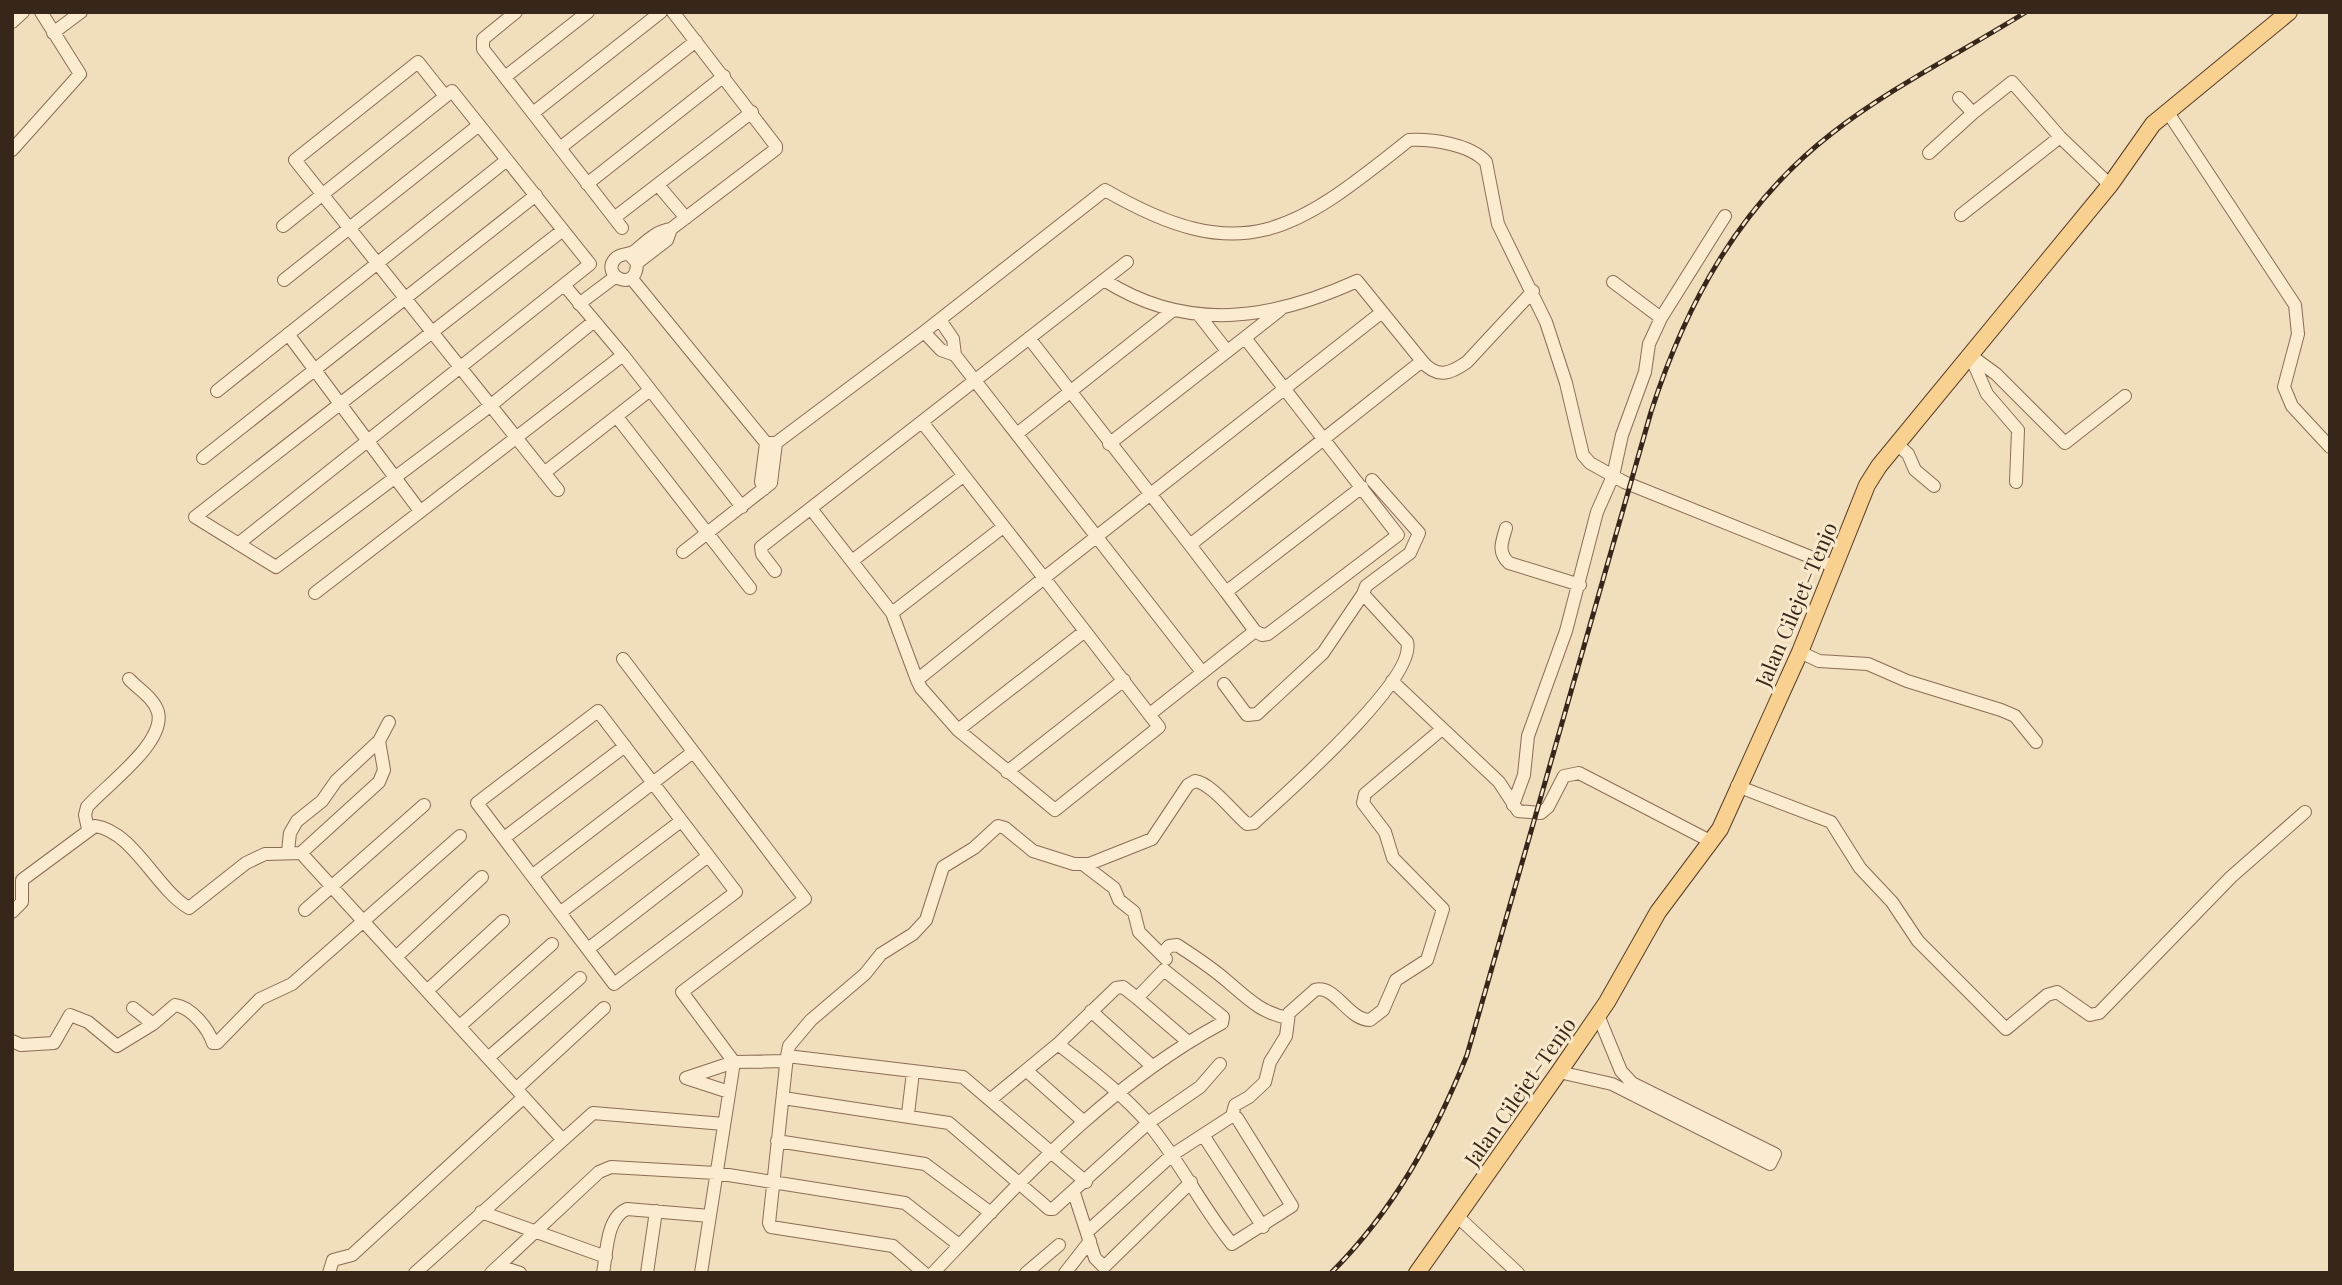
<svg xmlns="http://www.w3.org/2000/svg" width="2342" height="1285" font-family="'Playfair Display',serif">
	<style>
		.lines { fill: none; stroke-linecap: round; stroke-linejoin: round }
		.minor-casing { stroke: #8a6d54; stroke-width: 14 }
		.major-casing { stroke: #563c29; stroke-width: 18 }
		.minor { stroke: #fbebcf; stroke-width: 12 }
		.major { stroke: #f8d190; stroke-width: 16 }
		.rail-casing { stroke: #37271a; stroke-width: 5 }
		.rail { stroke: #f8e8cc; stroke-width: 2.5; stroke-dasharray: 8; stroke-linecap: butt }
		.labels { text-anchor: middle; dominant-baseline: central; stroke-width: 6; stroke-linejoin: round; paint-order: stroke }
		.street-label { font-size: 21px; fill: #37271a; stroke: #f8e8cc }
	</style>
	<rect width="100%" height="100%" fill="#f1debc"/>
	<g class="lines">
		<g class="minor-casing">
			<path id="minor" d="M516,12L483,39V49L622,228
				M12,22L23,12
				M53,33L81,12
				M505,77L588,12
				M445,96L418,62L295,160L558,490
				M2167,111L2295,305L2298,334L2284,387L2292,406L2330,447
				M533,113L661,12
				M1973,113L2012,82L2060,137
				M560,148L696,41
				M12,150L80,74L41,12
				M1929,153L1973,113L1959,98
				M587,184L724,76
				M658,185L686,218
				M1961,215L2060,137L2110,185
				M614,218L752,112
				M563,230L195,517L276,567L490,406L593,322
				M630,255L637,263C637,294 600,276 615,259C621,252 628,256 635,251C646,242 656,231 671,229L776,149V146L673,12
				M637,263L667,240L671,229
				M632,279L766,443L761,482L764,489
				M284,280L479,125
				M579,304L615,277
				M1199,315L1227,351
				M1661,318L1725,216
				M940,320L953,339L955,355L1202,672
				M924,332L941,350L955,355
				M288,334L420,511
				M1029,338L1190,545L1422,361L1357,281C1271,320 1187,333 1104,280
				M1245,338L1398,535L1268,634L1262,635L1255,631
				M623,355L742,507
				M1970,355L1996,374L2065,443L2125,396
				M1970,355L1987,394L2018,430L2016,482
				M1422,361C1437,379 1450,374 1467,362L1533,291
				M217,391L507,160
				M617,417L750,588
				M922,422L1044,578L1382,312
				M1018,433L1172,311
				M766,443H776L924,332L1105,190C1243,270 1294,232 1409,140C1432,139 1470,144 1486,162L1498,224L1546,322L1566,383L1583,455L1590,463L1624,482L1833,566
				M1109,444L1280,310
				M1897,444L1908,454L1915,470L1934,486
				M203,458L536,195
				M544,473L650,390
				M812,510L892,613L917,680L921,688L958,730L1055,810L1159,727L1044,578L917,680
				M1506,528C1502,542 1497,552 1509,563L1580,585
				M238,544L590,264L452,91L283,226
				M1190,545L1226,592L1362,487
				M683,552L771,483L776,443
				M852,561L963,476
				M775,571L762,554L761,547L1127,262
				M315,593L623,355L565,286
				M892,613L1003,527
				M1800,652L1819,661L1868,664L1907,681L2001,710L2015,716L2036,742
				M623,659L805,899L682,992L734,1062L686,1078
				M1392,681L1499,782L1518,811L1541,813L1548,807L1564,776L1579,773L1712,842
				M1224,684L1247,715L1257,714L1323,653L1363,594
				M598,711L736,892L614,984L477,803Z
				M1150,714L1255,631L1226,592
				M958,730L1085,631
				M1007,772L1124,680
				M1737,786L1831,822L1860,868L1892,902L1918,941L2006,1029L2047,995L2057,992L2090,1015L2099,1013L2231,877L2305,812
				M1513,805L1524,775L1528,736L1566,631L1597,512L1613,476L1622,435L1645,372L1649,344L1661,318L1613,282
				M88,829L85,815L87,807C105,786 166,743 158,712C154,698 138,689 129,679
				M504,838L625,746
				M288,851L290,833L297,821L322,801L336,781L379,741
				M301,853L379,782L384,770L379,741L389,722
				M1084,865L1114,888L1119,900L1134,912L1139,932L1166,959
				M533,875L693,752
				M305,910L424,805
				M12,912L22,902V880L95,826C133,831 157,890 189,908L246,863L265,854L301,853L562,1139
				M561,912L681,821
				M588,949L708,856
				M1162,954L1169,946L1177,945C1194,956 1211,967 1227,981C1247,998 1261,1013 1288,1018
				M396,957L482,877
				M428,990L503,921
				M1137,998L1187,1041
				M133,1008L153,1024L175,1005C191,1007 208,1028 213,1043H217L260,999L292,984L460,836
				M1091,1011L1152,1066
				M461,1025L552,944
				M12,1041L21,1045L54,1043L70,1015L88,1022L117,1046L153,1024
				M1058,1044C1090,1069 1122,1093 1148,1123C1180,1161 1201,1206 1232,1244L1292,1206L1237,1118L1232,1116L1172,1155L1087,1232
				M787,1056L789,1046L811,1020L865,974L881,954L913,934L926,920L943,867L974,848L998,826L1005,828L1033,851L1074,864H1089L1152,839L1188,785L1195,781C1211,783 1233,812 1247,824L1254,823C1282,797 1418,679 1407,642L1363,594L1366,586L1410,553L1419,533L1372,480
				M488,1058L580,978
				M1027,1071L1083,1121
				M1559,1072L1612,1084L1770,1164L1775,1154L1632,1083L1621,1071L1598,1015
				M686,1078L729,1092
				M517,1088L604,1008
				M783,1098L949,1123L1049,1209H1053L1148,1123L1200,1087L1220,1064
				M908,1114L913,1072
				M1232,1116L1235,1105L1249,1097L1265,1082L1270,1062L1286,1036L1289,1013L1315,990C1335,984 1348,1020 1370,1020L1383,1010L1396,980L1427,960L1443,909L1393,858L1385,832L1363,803L1365,794L1442,729
				M1203,1135L1263,1227
				M777,1141L925,1164L991,1213
				M1074,1193L1095,1258L1104,1267L1191,1182
				M481,1212L606,1257
				M1457,1216L1518,1273
				M499,1266L520,1273
				M329,1273L333,1260L352,1255L524,1097
				M415,1273L593,1113L724,1124
				M491,1273L599,1172L611,1167L716,1173L905,1203L959,1245
				M603,1273C607,1252 606,1218 627,1209L710,1216
				M647,1273L656,1211
				M701,1273L734,1062L787,1061
				M924,1273L893,1246L771,1227L769,1223L787,1056L963,1077L1086,1182
				M933,1273C1022,1180 1107,1085 1222,1023L1223,1017L1164,970L1137,998L1123,987L1116,988L1058,1044L990,1100
				M1026,1273L1059,1245
				M1065,1273L1090,1241"/>
		</g>
		<g class="major-casing">
			<path id="major" d="M1417,1273L1559,1072L1607,1002L1658,912L1720,829L1800,652L1867,485L1879,466L2110,185L2153,124L2289,12"/>
		</g>
		<use href="#minor" class="minor"/>
		<use href="#major" class="major"/>
		<g class="rail-casing">
			<path id="rail" d="M1331,1273C1394,1210 1434,1137 1467,1055L1651,412C1686,303 1740,205 1831,134C1891,87 1962,52 2026,12"/>
		</g>
		<use href="#rail" class="rail"/>
	</g>
	<g class="labels">
		<g class="street-label">
			<text transform="translate(1795 604) rotate(-67)">Jalan Cilejet–Tenjo</text>
			<text transform="translate(1519 1091) rotate(-55)">Jalan Cilejet–Tenjo</text>
		</g>
	</g>
	<rect width="2342" height="1285" fill="none" stroke="#37271a" stroke-width="28"/>
</svg>
